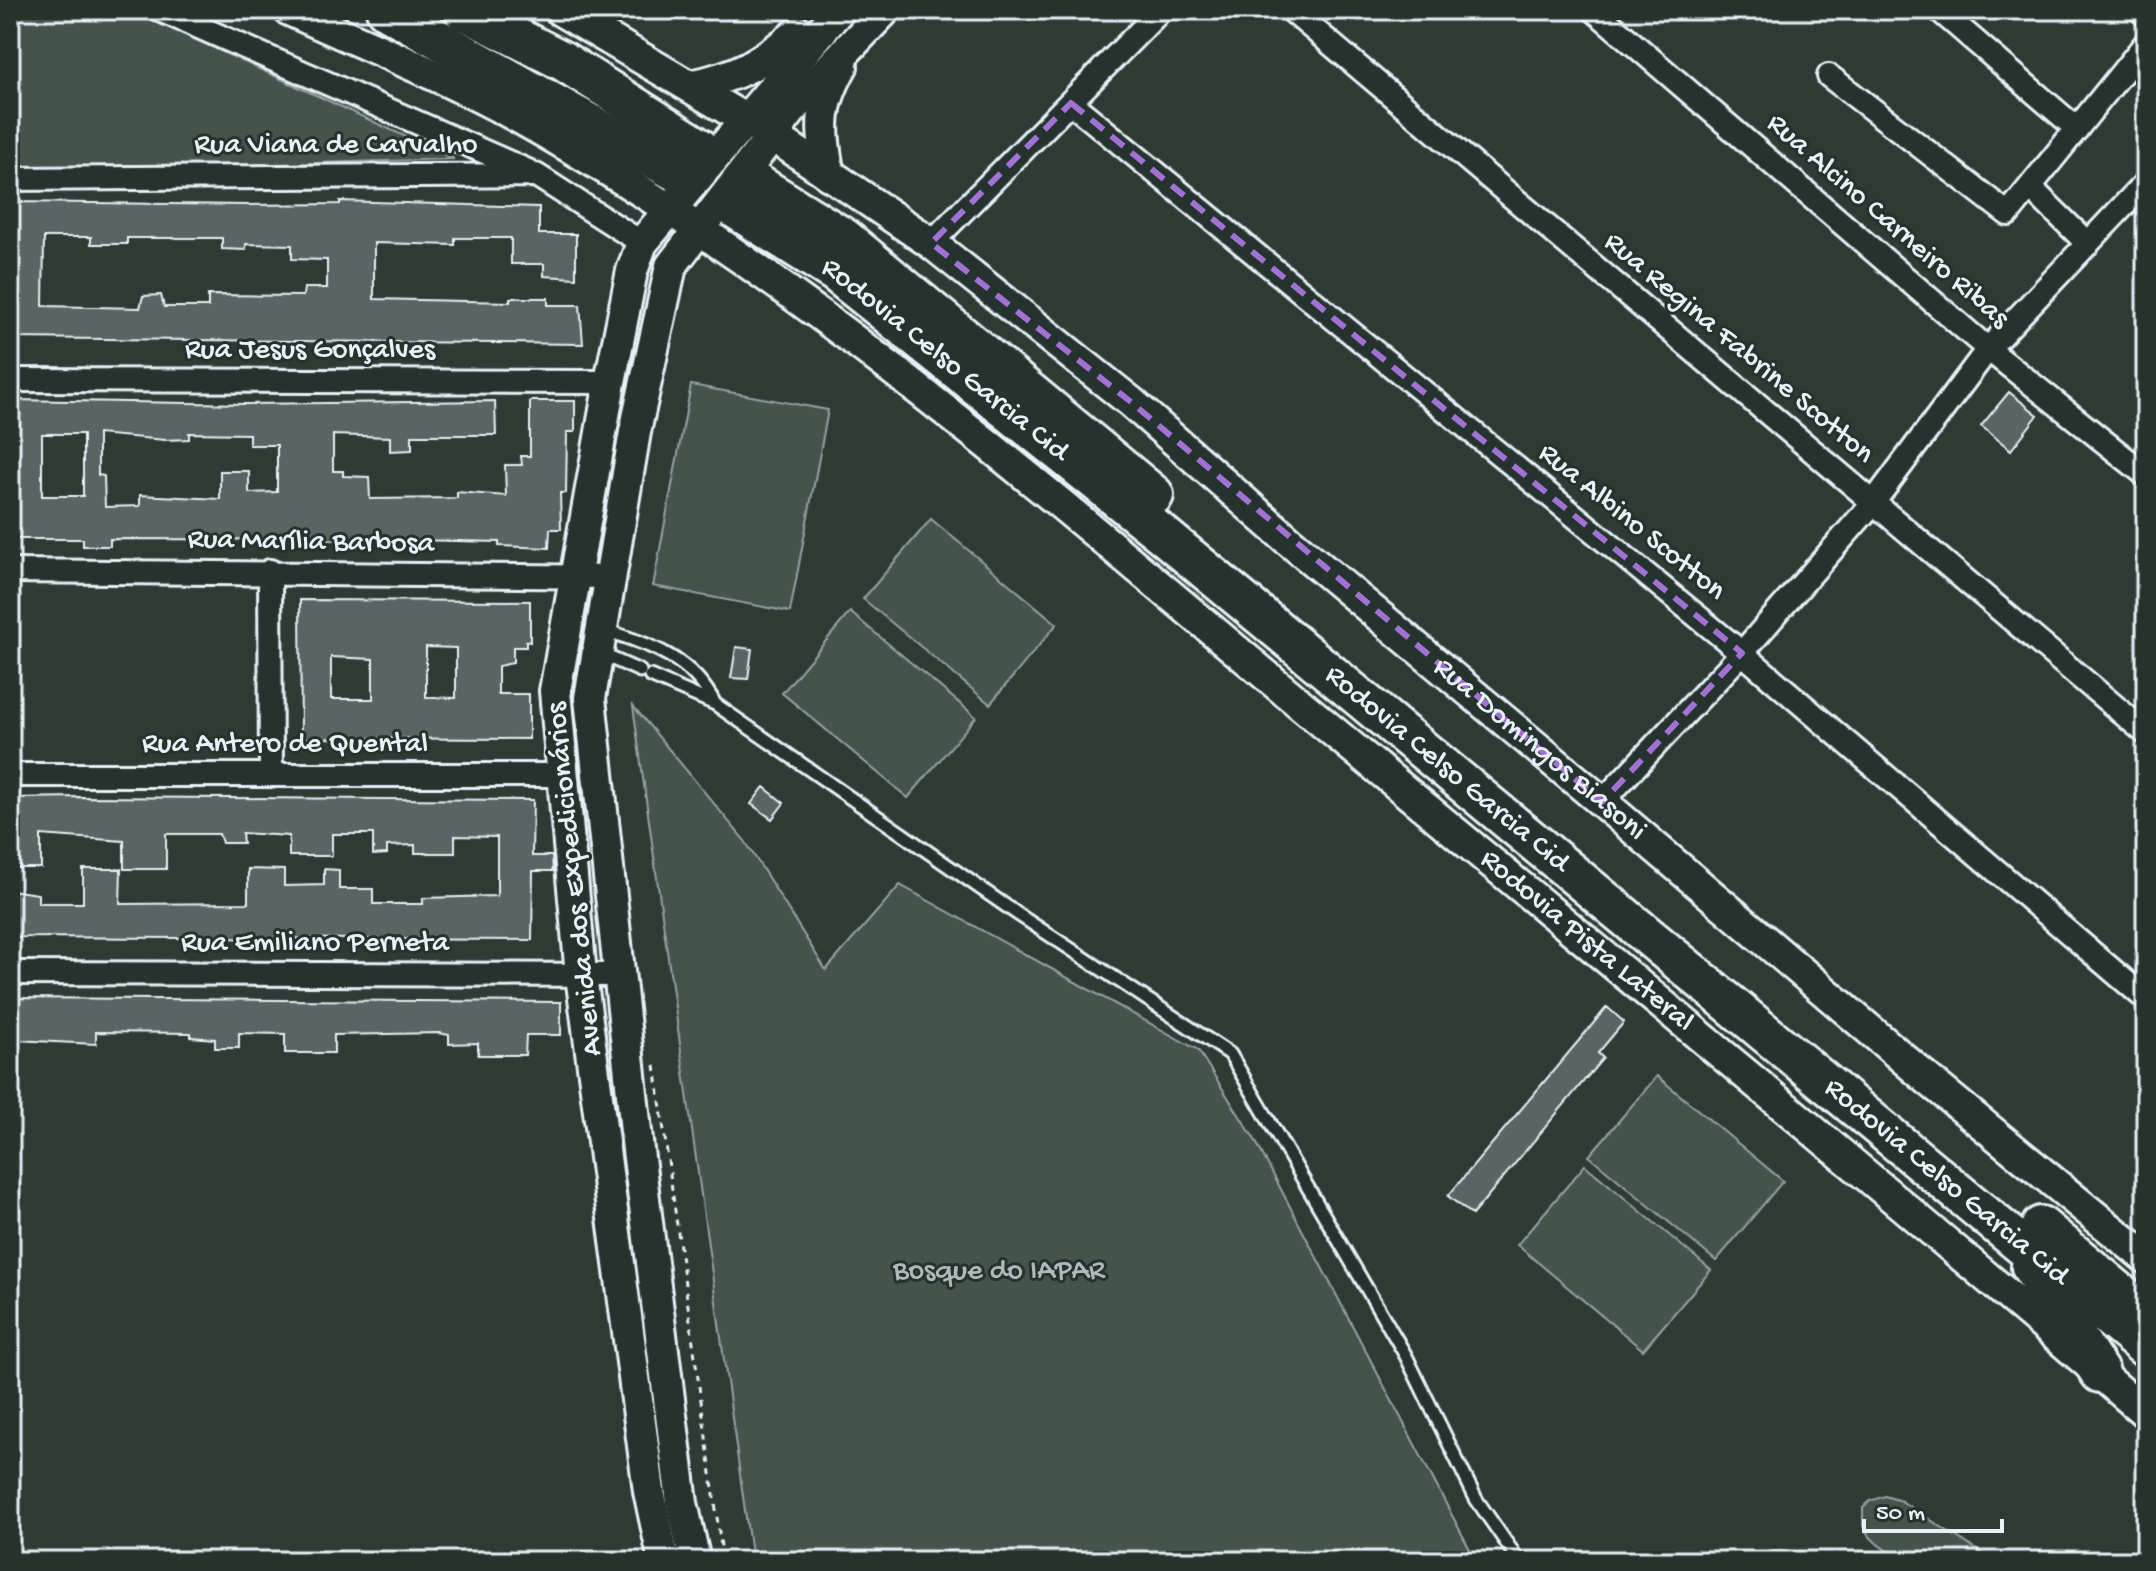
<svg xmlns="http://www.w3.org/2000/svg" width="2156" height="1571" font-family="'Gochi Hand',sans-serif">
	<style>
		.green { fill: #45524e; stroke: #96a2a3; stroke-width: 2 }
		.building { fill: #596563; stroke: #e8f1f8; stroke-width: 2; fill-rule: evenodd }
		.lines { fill: none; stroke-linecap: round; stroke-linejoin: round }
		.lane-casing { stroke: #e8f1f8; stroke-width: 17 }
		.street-casing { stroke: #e8f1f8; stroke-width: 28 }
		.secondary-casing { stroke: #e8f1f8; stroke-width: 36 }
		.highway-casing { stroke: #e8f1f8; stroke-width: 44 }
		.path { stroke: #e8f1f8; stroke-width: 3; stroke-dasharray: 6 6; stroke-linecap: butt }
		.lane { stroke: #26332d; stroke-width: 11 }
		.street { stroke: #26332d; stroke-width: 22 }
		.secondary { stroke: #26332d; stroke-width: 30 }
		.highway { stroke: #26332d; stroke-width: 38 }
		.marked { fill: none; stroke: #a171d3; stroke-width: 6; stroke-dasharray: 16 10; stroke-linejoin: round }
		.labels { text-anchor: middle; dominant-baseline: central; stroke-width: 6; stroke-linejoin: round; paint-order: stroke }
		.street-label { font-size: 30px; fill: #e8f1f8; stroke: #26332d }
		.park-label { font-size: 30px; fill: #afb9bc; stroke: #26332d }
	</style>
	<rect width="100%" height="100%" fill="#2e3b35"/>
	<filter id="ink" filterUnits="userSpaceOnUse"><feTurbulence type="fractalNoise" baseFrequency=".0125" numOctaves="2"/><feDisplacementMap in="SourceGraphic" scale="16" xChannelSelector="R" yChannelSelector="G"/><feConvolveMatrix kernelMatrix="1 2 1 2 8 2 1 2 1" color-interpolation-filters="sRGB"/></filter>
	<g filter="url(#ink)">
		<path class="green" d="M10,10H132L454,159L10,172Z
			M691,385L828,410L790,612L653,586Z
			M931,519L1057,624L990,704L863,599Z
			M850,612L976,717L908,798L782,693Z
			M633,706L745,841L826,970L900,885L1198,1050L1255,1140L1476,1561H752Z
			M1657,1076L1783,1181L1716,1261L1589,1156Z
			M1585,1165L1711,1270L1643,1350L1517,1245Z
			M1885,1496L1901,1501L1994,1561C1952,1561 1886,1571 1863,1526V1508L1870,1501Z"/>
		<path class="building" d="M340,201L539,207V234H576V278L544,276V264H511V238H455V245L374,243V299L510,302V298H548V305H580L583,344L12,338L13,202L248,205L340,204ZM44,237H91V244H127V238H222V249L246,250V244L292,245V259L327,260V288H304L303,296L208,295V307H164L161,295L143,296L140,308L43,306Z
			M2009,392L2038,415L2011,450L1981,426Z
			M11,400L246,404L495,401L496,435H412V450L390,451V437L333,435V471H343V476L369,477L370,499L457,498V492L506,496L505,465H522L521,456H530V401H575V432H567L566,493H560L561,529H550L549,548L499,546V542L414,540L110,539V546H83V539H10ZM189,433L249,434V445H277V492L249,493V471H220V499L140,495V506L105,507L104,476L98,475V434L165,440L189,439ZM42,434H83V496H42Z
			M300,600L530,601V642L526,641V647H513V663L498,666V694H529V739L301,738ZM426,647L456,648V698L426,697ZM331,657L373,659V699H331Z
			M736,647L752,649L748,679L731,678Z
			M764,787L784,803L772,819L751,804Z
			M80,797L533,800L532,856H552L553,871H533L532,940L10,937V890L38,894V903H83V869H121L120,904L248,903V869L284,870V886L324,885V869L339,870V889H373V904H423V898L497,896V837L455,836V853H415V845L387,846V854L373,855V834H332V856H289V836L242,833L243,843H222L219,834H166V869H124V841L41,835V868H10V798Z
			M13,998L561,1002V1035H526L525,1055H478V1043L449,1044V1035L439,1033L334,1035V1053H285V1034L239,1033V1048H215V1039L191,1037V1033L96,1032V1044L14,1040L15,1032H11Z
			M1607,1007L1624,1022L1598,1053L1603,1058L1472,1215L1448,1196Z"/>
		<g class="lines">
			<g class="lane-casing">
				<path id="lane" d="M604,630C651,645 692,658 715,704
					M599,653L640,671
					M650,676L715,704L1019,915L1230,1054L1406,1356L1476,1499L1519,1561"/>
			</g>
			<g class="street-casing">
				<path id="street" d="M160,10L528,171
					M1291,10L2146,733
					M1594,10L1988,349L2146,475
					M1939,10L2077,129
					M2140,10L2146,15
					M1829,76L2008,214L2146,43
					M1071,103L1742,653L2146,999
					M10,179L536,175L642,243
					M2030,187L2088,244
					M931,243L1161,10
					M10,380L610,382
					M10,571L612,577
					M270,571L271,775
					M10,775H560
					M1602,802L1742,653L1873,503L1988,349L2146,182
					M10,973L619,975"/>
			</g>
			<g class="secondary-casing">
				<g id="secondary">
					<path id="s1" d="M289,10C367,46 448,78 523,120C818,286 1085,526 1346,742C1614,964 1882,1186 2146,1413"/>
					<path id="s2" d="M560,10L773,136L931,243L1131,402L1288,540L1602,802L1925,1077L2146,1258"/>
					<path d="M690,86C740,76 760,63 799,32"/>
					<path d="M829,175C820,128 819,107 842,66"/>
					<path d="M664,1561L649,1491L581,975L555,691L610,382L632,271L642,243L839,10"/>
					<path d="M695,1561L682,1503L638,1150L590,698L635,432L671,266L801,98L885,10"/>
				</g>
			</g>
			<g class="highway-casing">
				<g id="highway">
					<path d="M386,10L682,175"/>
					<path d="M463,10L563,61L700,148"/>
					<path d="M757,184L844,238L1154,495"/>
					<path id="s3" d="M734,208L836,273L1163,535L2146,1348"/>
					<path d="M2041,1226L2146,1314"/>
					<path d="M2031,1267L2100,1373"/>
				</g>
			</g>
			<path class="path" d="M655,1065L723,1561"/>
			<use href="#lane" class="lane"/>
			<use href="#street" class="street"/>
			<use href="#secondary" class="secondary"/>
			<use href="#highway" class="highway"/>
		</g>
	</g>
	<path class="marked" d="M1071,103L1742,653L1602,802L1131,402L931,243Z"/>
	<g class="labels">
		<g class="street-label">
			<text x="336" y="146">Rua Viana de Carvalho</text>
			<text transform="translate(1887 222) rotate(41)">Rua Alcino Carneiro Ribas</text>
			<text transform="translate(1738 349) rotate(40)">Rua Regina Fabrine Scotton</text>
			<text x="310" y="351">Rua Jesus Gonçalves</text>
			<text stroke="none"><textPath href="#s3" startOffset="260">Rodovia Celso Garcia Cid</textPath></text>
			<text transform="translate(1631 523) rotate(39)">Rua Albino Scotton</text>
			<text transform="translate(311 543) rotate(1)">Rua Marília Barbosa</text>
			<text x="285" y="745">Rua Antero de Quental</text>
			<text stroke="none"><textPath href="#s2" startOffset="1230">Rua Domingos Biasoni</textPath></text>
			<text stroke="none"><textPath href="#s3" startOffset="908">Rodovia Celso Garcia Cid</textPath></text>
			<text transform="translate(576 879) rotate(-96)">Avenida dos Expedicionários</text>
			<text stroke="none"><textPath href="#s1" startOffset="1604">Rodovia Pista Lateral</textPath></text>
			<text x="315" y="944">Rua Emiliano Perneta</text>
			<text stroke="none"><textPath href="#s3" startOffset="1556">Rodovia Celso Garcia Cid</textPath></text>
		</g>
		<g class="park-label">
			<text x="999" y="1272">Bosque do IAPAR</text>
		</g>
	</g>
	<rect width="2156" height="1571" fill="none" stroke="#26332d" stroke-width="40"/>
	<rect x="20" y="20" width="2116" height="1531" fill="none" stroke="#e8f1f8" stroke-width="3" filter="url(#ink)"/>
	<path d="M1864 1519v12h138v-12" fill="none" stroke="#e8f1f8" stroke-width="4"/>
	<text x="1876" y="1519" font-size="24" fill="#e8f1f8" stroke="#26332d" stroke-width="6" paint-order="stroke">50 m</text>
</svg>
